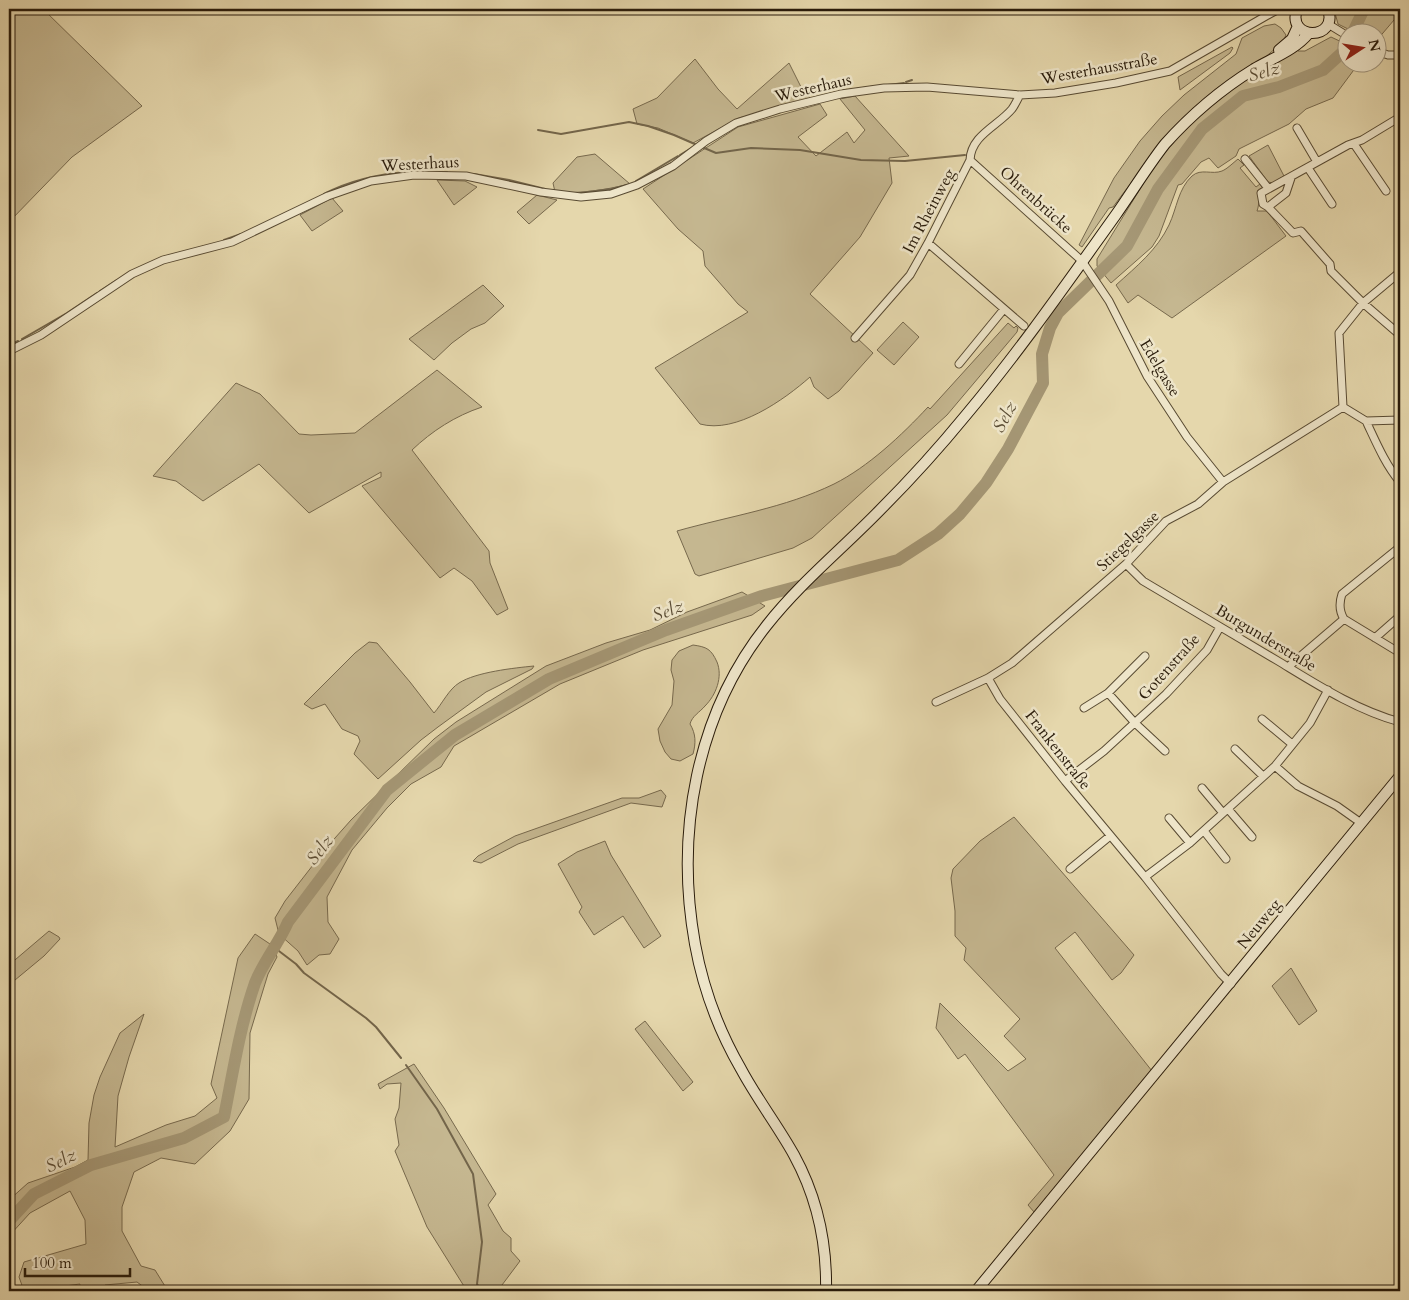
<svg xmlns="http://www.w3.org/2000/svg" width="1409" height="1300" font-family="Cardo,serif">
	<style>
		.green { fill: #c5b790; stroke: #77694d }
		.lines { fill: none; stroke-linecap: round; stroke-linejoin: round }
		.stream { stroke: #73654a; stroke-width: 2 }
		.river { stroke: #a59775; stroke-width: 12 }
		.street-casing { stroke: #584a32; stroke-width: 9 }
		.secondary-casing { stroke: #291b0a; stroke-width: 12 }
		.street { stroke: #eee5c9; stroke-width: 7 }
		.secondary { stroke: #eee5c9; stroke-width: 10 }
		.labels { text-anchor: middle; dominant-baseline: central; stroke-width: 5; stroke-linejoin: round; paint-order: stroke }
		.street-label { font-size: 16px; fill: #291b0a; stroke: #eee5c9 }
		.water-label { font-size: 18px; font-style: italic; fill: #5b4d35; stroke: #eee5c9 }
	</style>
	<rect width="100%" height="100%" fill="#e5d7ac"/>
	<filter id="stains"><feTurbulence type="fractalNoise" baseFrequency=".004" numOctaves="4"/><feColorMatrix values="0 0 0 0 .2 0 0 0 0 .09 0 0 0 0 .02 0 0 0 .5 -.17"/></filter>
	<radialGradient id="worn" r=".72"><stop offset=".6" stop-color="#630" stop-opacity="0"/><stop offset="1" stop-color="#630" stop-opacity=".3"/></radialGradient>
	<path class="green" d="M9,9H43L142,106L72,157L9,222Z
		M1334,9H1400V13L1377,40L1376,32H1354L1338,24Z
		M1275,24L1281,28L1286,35L1283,42L1154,152L1113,207L1109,208L1082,247L1079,245L1114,178L1140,141L1162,116L1184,95L1236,54L1242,38L1264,26Z
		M1331,37L1346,44V62L1359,63L1333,98L1306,109L1289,124L1239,149L1236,156L1218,168L1209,158L1201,162L1182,184L1178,185L1159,236L1152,247L1111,283L1097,266V259L1156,163L1191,122L1236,86L1296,48L1298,51H1305Z
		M1232,47L1233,48L1230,53L1180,90L1178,77Z
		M695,59L718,89L737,109L789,63L802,89L811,99L739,118L693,143L658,128L637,124L633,109L657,98Z
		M855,96L909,156L889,158L892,183L860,237L810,294L873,353L839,391L828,399L814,387L810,377C784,400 736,434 700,424L655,368L748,312L738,304L705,266L703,251L678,229L643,189L738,127L820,104L827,115L798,137L816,156L847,132L854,143L865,130L840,99Z
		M1268,145L1284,176L1273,183L1268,182L1249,156Z
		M595,154L630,184C605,190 580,194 555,192L553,183L577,157Z
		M1238,159L1244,165L1240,168L1256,187L1260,184L1262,187C1258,195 1260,203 1257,211H1267L1286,236L1172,318L1138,295L1128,303L1116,285C1137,266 1157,250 1169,225C1177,208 1178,189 1192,176C1201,168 1212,175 1222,171C1227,169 1233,163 1238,159Z
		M437,180L465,181L477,187L454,205Z
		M537,195L557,200L529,224L517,212Z
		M332,198L343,211L312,231L300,215Z
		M483,285L504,306L485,323L471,329L452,343L434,360L409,339Z
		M903,322L919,337L894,365L877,350Z
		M1008,323L1014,328L1016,326L1018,328L1017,332L947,415L812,538L793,548L699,576L695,574L677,531C730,516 785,508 834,484C868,467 902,435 928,407L930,409Z
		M437,370L482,407C455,416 432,431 412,450L489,551L490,563L508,609L497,615L472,581L454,568L440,578L362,486L381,477V472L309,513L259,464L203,501L176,481L153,476L236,383L260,394L299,434L311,435L355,433Z
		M742,592L765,606L752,615L643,650L560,684L454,746L441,767L411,784L387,808L352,850L327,897L328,922L339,939L330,954L319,955L307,965L298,951L279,934L275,918L285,901L327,847L351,820L434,739L456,722L546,666L606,643L650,630L687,612Z
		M369,642L377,643L410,682L434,713C442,704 449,689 459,683C476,672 514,668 534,666L532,669L486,692L438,727L421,740L378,779L354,754L360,741L358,736L342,729L325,704L312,709L304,704L355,653Z
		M693,645C707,647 711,649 717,662C723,677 716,695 705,706C700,712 692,716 690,724C696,734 696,743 693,754L680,761L671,759L665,752L660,741L658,729L672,705L674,681L671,670L672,660L679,651Z
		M661,790L666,796L662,807L631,803L518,844L481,863L473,861L478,856L515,836L622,798H639Z
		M1014,817L1134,955L1121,973L1112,980L1075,932L1055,948L1152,1071L1034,1212L1028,1205L1054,1175L965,1054L958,1059L936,1028L940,1003L1008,1071L1026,1059L1004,1036L1020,1019L964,960L966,948L955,936V911L951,878L953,869L980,841Z
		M605,841L611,855L661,936L644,948L623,916L594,935L579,912L582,907L558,864L577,852Z
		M49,931L59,937L60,939L44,956L9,985V965Z
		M255,934L273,946L277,957L268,974L250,1033L249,1099L230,1131L195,1164L161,1158L134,1172L122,1207V1231L141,1266L155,1270L168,1291H149L137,1282L105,1285L102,1291H79L80,1284L65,1286L54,1291H24L19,1277L24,1262L86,1244L85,1220L70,1191L30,1213L9,1236V1200L28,1183L75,1167L88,1160L89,1123L94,1095L100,1077L120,1033L144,1014L129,1057L118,1096L115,1147L166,1125L195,1116L217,1098L211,1084L238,958Z
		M1291,968L1317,1011L1299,1025L1272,986Z
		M645,1021L693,1082L683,1091L635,1029Z
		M414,1064L444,1108L496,1194L488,1205L503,1231L511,1238V1251L520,1261L502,1285L503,1291H467L427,1227L395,1151L399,1145L395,1119L399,1108L401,1083L387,1084L380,1089L378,1084Z"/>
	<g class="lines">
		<path class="stream" d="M906,82L912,80
			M888,85L904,83
			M842,91L877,86
			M538,130L561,134L629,122L648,126L674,135L697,145
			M702,147L716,153L751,148L800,150L861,160L905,161L965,155
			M680,155L693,147
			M437,172H447
			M474,174L509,180L545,189
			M636,181L678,156
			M580,193L611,189L627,185
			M324,194C351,180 378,174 408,172
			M224,240L241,234
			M100,291L117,280
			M22,339L67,313L97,293
			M14,343L18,341
			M9,346L10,345
			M275,948L296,964L304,973L366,1018L376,1027L401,1058
			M406,1065L437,1109L473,1174L482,1242L477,1284L481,1291"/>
		<path class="river" d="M1353,32L1364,9
			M9,1221L34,1194L91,1165L184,1138L224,1117C233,1072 240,1026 255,983C263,962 279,943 288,922L387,790L455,735L549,679L666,630L762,596L898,560L938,534L960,514L986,483L1008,449L1043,383L1042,354L1050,328L1058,313L1127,246L1158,189L1202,129L1243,96L1279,87L1323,70L1345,50L1346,46"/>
		<g class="street-casing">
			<path id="street" d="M1328,24L1346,35
				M1376,51L1388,55H1400
				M1400,117L1362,140L1348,145L1261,193L1263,204L1268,207L1293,233L1301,231L1330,264L1331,271L1363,303L1400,335
				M1297,128L1317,162
				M1354,144L1386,191
				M1245,159L1268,188
				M970,160L1082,261L1109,301L1147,376L1187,437L1223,482
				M1308,168L1332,204
				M1268,207L1286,193L1291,178
				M928,243L1024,326
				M855,338L910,275L928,243L970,160C971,135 998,126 1012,109C1015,105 1017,100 1020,95
				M9,351L41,335L132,274L163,260L232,242L328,196L371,181L414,175L466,176L541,192L581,197L611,194L637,185L673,166L706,141L736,123L780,109L841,94L884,88L927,87L1020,95L1055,93L1116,83L1170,71L1266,16L1279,9H1285
				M959,364L1004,309
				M1343,407L1339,333L1363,303L1400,272
				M1343,407L1366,421L1400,420
				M1366,421C1376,442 1385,464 1400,482
				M1400,547L1342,594C1339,603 1339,611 1344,619L1400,653
				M1126,564L1143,581C1188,608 1233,634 1278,661C1316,684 1356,710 1400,722
				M1375,638L1400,616
				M1288,667L1344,619
				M988,678L1000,699L1065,781L1145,877L1221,974L1231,984
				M1108,693L1135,723L1165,751
				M936,702L988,678L1012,663L1126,564L1166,521L1198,504L1223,482L1343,407
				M1084,708L1108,693L1145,656
				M1262,719L1292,744
				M1235,749L1263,776
				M1275,766L1298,786L1337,806L1361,823
				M1065,781L1104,751L1166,694L1207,650L1220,627
				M1202,788L1223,813
				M1228,809L1252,837
				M1169,818L1190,843
				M1204,831L1226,859
				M1070,869L1110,836
				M1145,877L1190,843L1275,766L1310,723L1328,690"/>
		</g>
		<g class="secondary-casing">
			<path id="secondary" d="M1297,9C1286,41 1339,41 1328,9
				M1279,50L1292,39L1298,26
				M826,1291C827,1244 817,1197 794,1155C778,1126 757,1099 741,1069C719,1031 703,988 695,944C675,833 696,714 767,625C800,583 842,549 880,510C910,480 939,448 966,415C1019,352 1067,283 1115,216C1132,192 1147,167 1165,144C1191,115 1220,90 1254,69C1273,58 1295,50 1309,33
				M976,1291L1400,776"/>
		</g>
		<use href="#street" class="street"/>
		<use href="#secondary" class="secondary"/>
	</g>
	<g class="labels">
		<g class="street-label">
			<text transform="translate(1099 69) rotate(-10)">Westerhausstraße</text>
			<text transform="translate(813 88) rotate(-13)">Westerhaus</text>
			<text transform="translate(420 164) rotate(-3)">Westerhaus</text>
			<text transform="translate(1036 200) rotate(42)">Ohrenbrücke</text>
			<text transform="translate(929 211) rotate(-62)">Im Rheinweg</text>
			<text transform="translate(1160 368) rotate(59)">Edelgasse</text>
			<text transform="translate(1128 541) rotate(-44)">Stiegelgasse</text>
			<text transform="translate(1266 638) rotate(31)">Burgunderstraße</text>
			<text transform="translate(1169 667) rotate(-48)">Gotenstraße</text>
			<text transform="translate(1058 750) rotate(52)">Frankenstraße</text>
			<text transform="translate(1259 924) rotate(-51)">Neuweg</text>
		</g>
		<g class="water-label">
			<text transform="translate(1264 72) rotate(-16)">Selz</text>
			<text transform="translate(1005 417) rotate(-62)">Selz</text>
			<text transform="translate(668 611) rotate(-21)">Selz</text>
			<text transform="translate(320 850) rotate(-53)">Selz</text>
			<text transform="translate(61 1161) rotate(-27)">Selz</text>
		</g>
	</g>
	<rect width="1409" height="1300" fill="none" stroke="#e5d7ac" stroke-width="30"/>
	<rect x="10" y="10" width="1389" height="1280" fill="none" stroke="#291b0a" stroke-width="2.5"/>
	<rect x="15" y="15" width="1379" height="1270" fill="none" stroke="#291b0a"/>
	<g transform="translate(1362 48) rotate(78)"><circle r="24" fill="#eee5c9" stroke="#9f947d"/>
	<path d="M0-4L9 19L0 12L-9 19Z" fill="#8f2418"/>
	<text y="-8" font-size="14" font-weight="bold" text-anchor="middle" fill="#291b0a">N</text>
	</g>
	<path d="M25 1268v8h105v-8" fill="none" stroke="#291b0a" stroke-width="2.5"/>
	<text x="32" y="1268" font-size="15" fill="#291b0a" stroke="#eee5c9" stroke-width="4" paint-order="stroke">100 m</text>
	<rect width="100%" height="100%" filter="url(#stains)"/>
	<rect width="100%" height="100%" fill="url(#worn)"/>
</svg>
